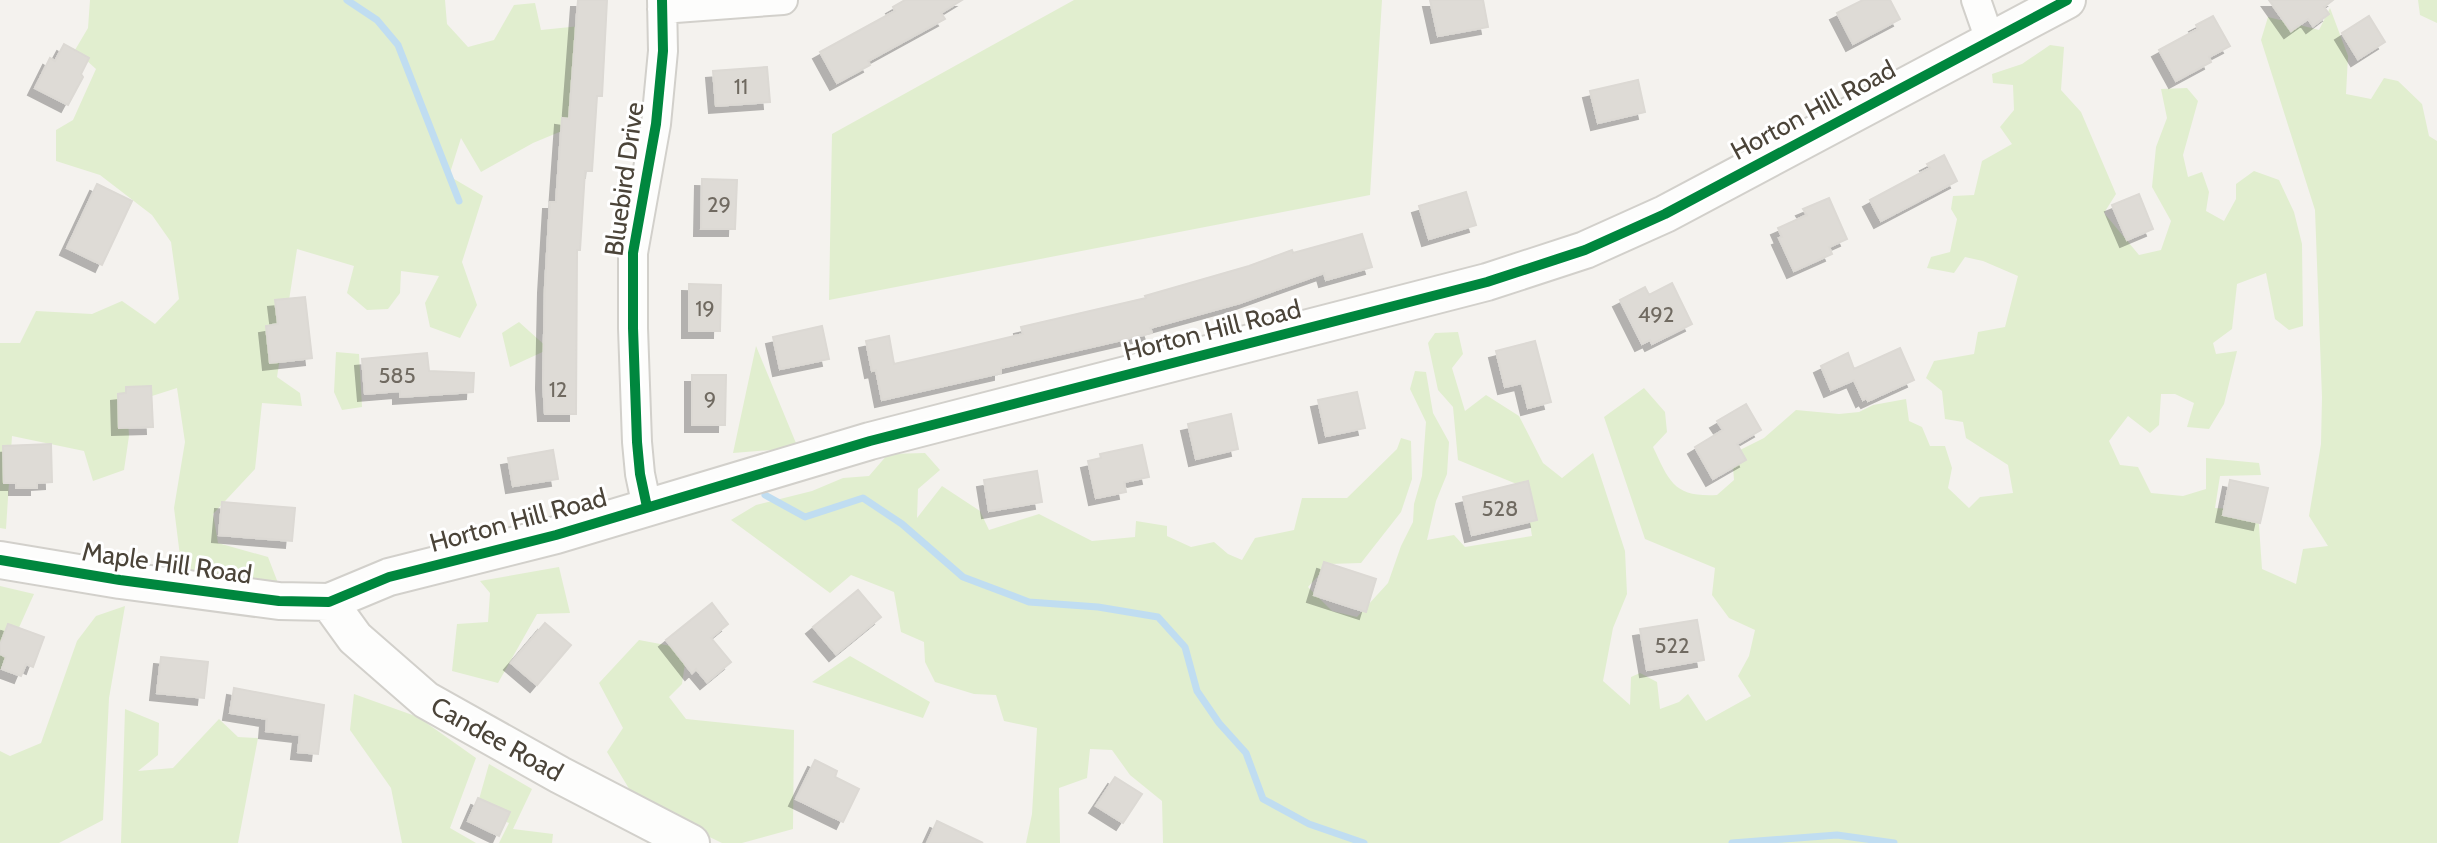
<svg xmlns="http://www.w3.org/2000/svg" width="2437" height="843" font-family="Cabin,sans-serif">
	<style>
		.green { fill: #e1eecf }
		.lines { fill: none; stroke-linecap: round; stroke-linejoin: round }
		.stream { stroke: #c0ddf1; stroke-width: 7 }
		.building { fill: #dedbd6; stroke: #dcd9d4; stroke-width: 2; filter: url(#shadow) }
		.minor-casing { stroke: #d2d0cb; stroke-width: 32 }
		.tertiary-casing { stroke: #d2d0cb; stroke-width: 40 }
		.minor { stroke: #fdfdfc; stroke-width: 28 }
		.tertiary { stroke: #fdfdfc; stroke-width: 36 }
		.cycleway-casing { stroke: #fff; stroke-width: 15 }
		.cycleway { stroke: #00873e; stroke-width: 10 }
		.labels { text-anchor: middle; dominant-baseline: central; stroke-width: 6; stroke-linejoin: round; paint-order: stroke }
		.number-label { font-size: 22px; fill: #706a61 }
		.street-label { font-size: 26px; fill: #4b4439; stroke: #fff }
	</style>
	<defs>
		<filter id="shadow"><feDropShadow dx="-7" dy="7" stdDeviation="0" flood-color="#0004"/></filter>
	</defs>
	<rect width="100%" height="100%" fill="#f4f2ee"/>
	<path class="green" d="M90,0H445L447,24L468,47L494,40L514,5L535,3L541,30L590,25L569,128L533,143L481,172L461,138L449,176L483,196L462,262L477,305L460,338L430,327L425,303L439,276L401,271L400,293L388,309L367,310L347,293L354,266L297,249L277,377L300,393L302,406L262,403L255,469L213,514L218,543L268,557L278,583L182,572L174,508L185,442L177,388L127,404L129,436L124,470L93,481L84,451L12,436L6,529L0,528V343H20L36,311L92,314L122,301L155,324L179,299L171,242L152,215L100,175L56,161V130L73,120L96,69L75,50L88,28Z
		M1074,0H1382L1370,195L829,300L832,134Z
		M2418,0H2437V23L2420,15Z
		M2330,8L2348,56L2346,94L2371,99L2384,78L2398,81L2422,104L2429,136L2437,141V843H1163L1162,801L1130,775L1112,750L1090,749L1087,778L1059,788L1060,843H1026L1032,814L1037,728L1004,721L996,695L974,694L935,682L925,662L924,642L901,632L894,592L851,575L830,593L731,520L756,505L812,491L843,478L869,476L888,454L925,453L940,470L918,489L917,518L942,486L980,511L989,530L1039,514L1092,541L1135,537L1136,521L1167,526V536L1191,547L1214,542L1228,554L1242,560L1255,538L1294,530L1302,498H1347L1397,449L1401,438L1411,441L1412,479L1401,512L1361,563L1329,564L1308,587L1332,611L1357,617L1388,583L1401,546L1413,522L1414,504L1422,476L1426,422L1410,389L1415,371L1426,372L1433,413L1449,442L1447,474L1436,501L1427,540L1454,535L1465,547L1532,536L1524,487L1458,460L1453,407L1438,390L1428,343L1435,333L1458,332L1463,354L1452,368L1465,411L1486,395L1519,416L1543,463L1562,478L1593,453L1625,551L1627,594L1613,628L1603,681L1630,705L1631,677L1640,673L1657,682L1660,709L1679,702L1688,694L1706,721L1751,696L1738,676L1749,656L1755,630L1729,618L1712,595L1715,568L1645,539L1604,417L1644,388L1665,412L1667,432L1653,447C1670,483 1674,497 1717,495L1734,480L1732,454L1764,438L1796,410L1839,414L1859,412L1873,405L1906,399L1909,421L1922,427L1930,446H1945L1952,468L1948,488L1969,508L1980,497L2013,493L2008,465L1966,438L1963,422L1945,419L1942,391L1926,378L1934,361L1974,354L1978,332L2005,327L2018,276L1983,261L1965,257L1954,273L1927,268L1931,257L1950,252L1957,219L1951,209L1953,196L1974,195L1982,161L2012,144L2000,127L2014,110L2013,85L1993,83L1992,74L2022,64L2050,45L2064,47L2061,90L2081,112L2116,194L2104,213L2139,255L2161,250L2171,221L2152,187L2156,147L2167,118L2161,89L2187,88L2198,101L2183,155L2188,177L2202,172L2209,192L2206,211L2224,221L2236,199V184L2254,171L2279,180L2294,212L2302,244L2303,326L2289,330L2275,319L2266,273L2237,284L2232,329L2213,343L2216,354L2237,351L2224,404L2209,429L2187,427L2194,403L2175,394H2161L2159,425L2150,433L2128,416L2109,441L2120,465L2138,467L2151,493L2183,496L2206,489V458L2259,463L2261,475L2220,476L2215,508L2258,511L2262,569L2296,584L2303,549L2328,546L2309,516L2321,444L2322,397L2315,210L2261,40L2268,17L2319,30Z
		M519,322L549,349L510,367L502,333Z
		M756,346L798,448L733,453Z
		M336,352L359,354L362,407L342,410L334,392Z
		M559,567L570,613L537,614L498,683L452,671L457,624L488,622L490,593L480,581Z
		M0,586L34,594L0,670Z
		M125,606L109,698L103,820L59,843H0V751L10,756L41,743L77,641L96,616Z
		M639,640L687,649L682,684L669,697L686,719L794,730L793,829L742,843H722L637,802L607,752L623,728L599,683Z
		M850,656L930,702L923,718L812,682Z
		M354,694L418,717L476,758L450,828L476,843H402L391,788L350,730Z
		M125,709L159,723L158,755L138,771L173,768L219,719L238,737L258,738L238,843H121Z
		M489,764L532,789L513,829L553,834L552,843H499L509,823L476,810Z"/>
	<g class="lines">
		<path class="stream" d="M347,0L377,20L398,45L459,201
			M765,495L805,517L863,498L902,524L963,577L1029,602L1098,607L1158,617L1185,647L1197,691L1219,723L1246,753L1263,799L1309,824L1364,843
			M1732,843L1837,835L1894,843"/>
	</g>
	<path class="building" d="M578,0H607L602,96H597L592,171H585L580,250H577L576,414H545L543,382L545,286L550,202H556L562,118L569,119Z
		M905,0H962L941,13L945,19L868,61L870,65L837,83L820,52L895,11L893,7Z
		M1430,0H1483L1488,27L1438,36Z
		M1863,0H1890L1900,19L1853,44L1837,13Z
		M2269,0H2333L2324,7L2329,14L2313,26L2308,19L2291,31Z
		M2213,16L2230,46L2209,57L2211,62L2176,81L2159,50L2198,29L2196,25Z
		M2369,16L2385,42L2358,59L2342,33Z
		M64,44L89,58L81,74L83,77L68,105L35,88L50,58L55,61Z
		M767,67L770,102L716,106L713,71Z
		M1638,80L1645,112L1598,123L1590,91Z
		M1944,155L1957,181L1881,221L1870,200L1930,168L1927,164Z
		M702,179L737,180L735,229H701Z
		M97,184L132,201L102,265L67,248Z
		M1466,192L1476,225L1429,239L1419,206Z
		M2139,194L2153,229L2127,240L2112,205Z
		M1829,198L1847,239L1829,247L1832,254L1794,271L1779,238L1782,237L1778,228L1807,215L1803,209Z
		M1362,234L1372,267L1326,280L1324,273L1240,303L1150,328L1152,333L1001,368V373L882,400L876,370L872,371L866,341L889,336L894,364L947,352L1023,334L1021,327L1146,298L1145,296L1249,266L1292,250L1293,253Z
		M1672,283L1692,324L1652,344L1650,340L1642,344L1620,300L1645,287L1649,295Z
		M689,284L721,285L720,331H689Z
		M305,297L312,358L270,363L266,326L278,324L275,300Z
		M822,326L829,359L780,369L773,337Z
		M1535,341L1551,402L1528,408L1522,383L1505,387L1496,351Z
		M1900,348L1914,380L1868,401L1866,398L1863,400L1854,380L1831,390L1821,366L1848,353L1854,369Z
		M427,353L429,371L474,373L473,392L400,397V391L365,394L362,359Z
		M692,375H726L725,425H692Z
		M151,386L153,427L119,428L118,394L126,393V387Z
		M1357,392L1365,428L1326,436L1318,400Z
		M1746,404L1761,430L1737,444L1746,460L1713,479L1695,447L1723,430L1717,421Z
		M1231,414L1238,449L1196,459L1188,424Z
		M51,444L52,482L37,483V488H16V483H4L3,446Z
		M1142,445L1149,477L1124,482L1126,492L1096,498L1088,461L1101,458L1100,454Z
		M553,450L558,479L513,486L508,458Z
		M1037,471L1042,502L989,511L984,480Z
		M2230,480L2268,488L2260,523L2223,515Z
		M1528,481L1537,520L1472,535L1463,497Z
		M222,502L295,508L292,541L219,535Z
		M1324,562L1376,579L1366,612L1314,595Z
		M858,590L881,617L836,654L813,627Z
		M712,603L728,624L711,638L731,662L707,682L696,669L692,673L666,640Z
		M1697,620L1704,660L1647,670L1640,629Z
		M545,623L571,645L537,685L511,663Z
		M8,624L44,637L33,667L26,664L21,676L2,669L6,657L0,654V645Z
		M161,657L208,662L204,698L157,693Z
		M234,688L324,705L318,754L298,752L300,735L266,731L267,719L230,713Z
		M815,760L837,771L835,777L859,789L843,822L796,799Z
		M1115,777L1142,794L1123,823L1096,806Z
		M478,798L510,812L499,836L468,821Z
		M937,821L983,843H927Z"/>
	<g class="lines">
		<g class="minor-casing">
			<path id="minor" d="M1976,0L1990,40
				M662,9L783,0
				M647,507L640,474L637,442L633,328V253L656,124L663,51L662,0"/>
		</g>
		<g class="tertiary-casing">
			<path id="tertiary" d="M0,560L120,580L279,601L329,602L389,577L556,535L870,441L1487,282L1585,250L1665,214L2067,0
				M329,602L355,638L426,700L560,775L691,843"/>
		</g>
		<use href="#minor" class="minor"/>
		<use href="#tertiary" class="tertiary"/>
		<g class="cycleway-casing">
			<path id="cycleway" d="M647,507L640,474L637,442L633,328V253L656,124L663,51L662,0
				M0,560L120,580L279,601L329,602L389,577L556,535L870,441L1487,282L1585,250L1665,214L2067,0"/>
		</g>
		<use href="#cycleway" class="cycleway"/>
	</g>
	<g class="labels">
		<g class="number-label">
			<text x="741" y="86">11</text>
			<text x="719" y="204">29</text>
			<text x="705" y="308">19</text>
			<text x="1656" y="314">492</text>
			<text x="397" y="375">585</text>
			<text x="558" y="389">12</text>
			<text x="710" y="399">9</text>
			<text x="1500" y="508">528</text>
			<text x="1672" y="645">522</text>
		</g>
		<g class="street-label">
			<text transform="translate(1813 110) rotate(-28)">Horton Hill Road</text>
			<text transform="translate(624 179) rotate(-82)">Bluebird Drive</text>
			<text transform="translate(1212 330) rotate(-14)">Horton Hill Road</text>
			<text transform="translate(518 520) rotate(-15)">Horton Hill Road</text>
			<text transform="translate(167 563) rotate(8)">Maple Hill Road</text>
			<text transform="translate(497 739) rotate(29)">Candee Road</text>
		</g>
	</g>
</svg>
